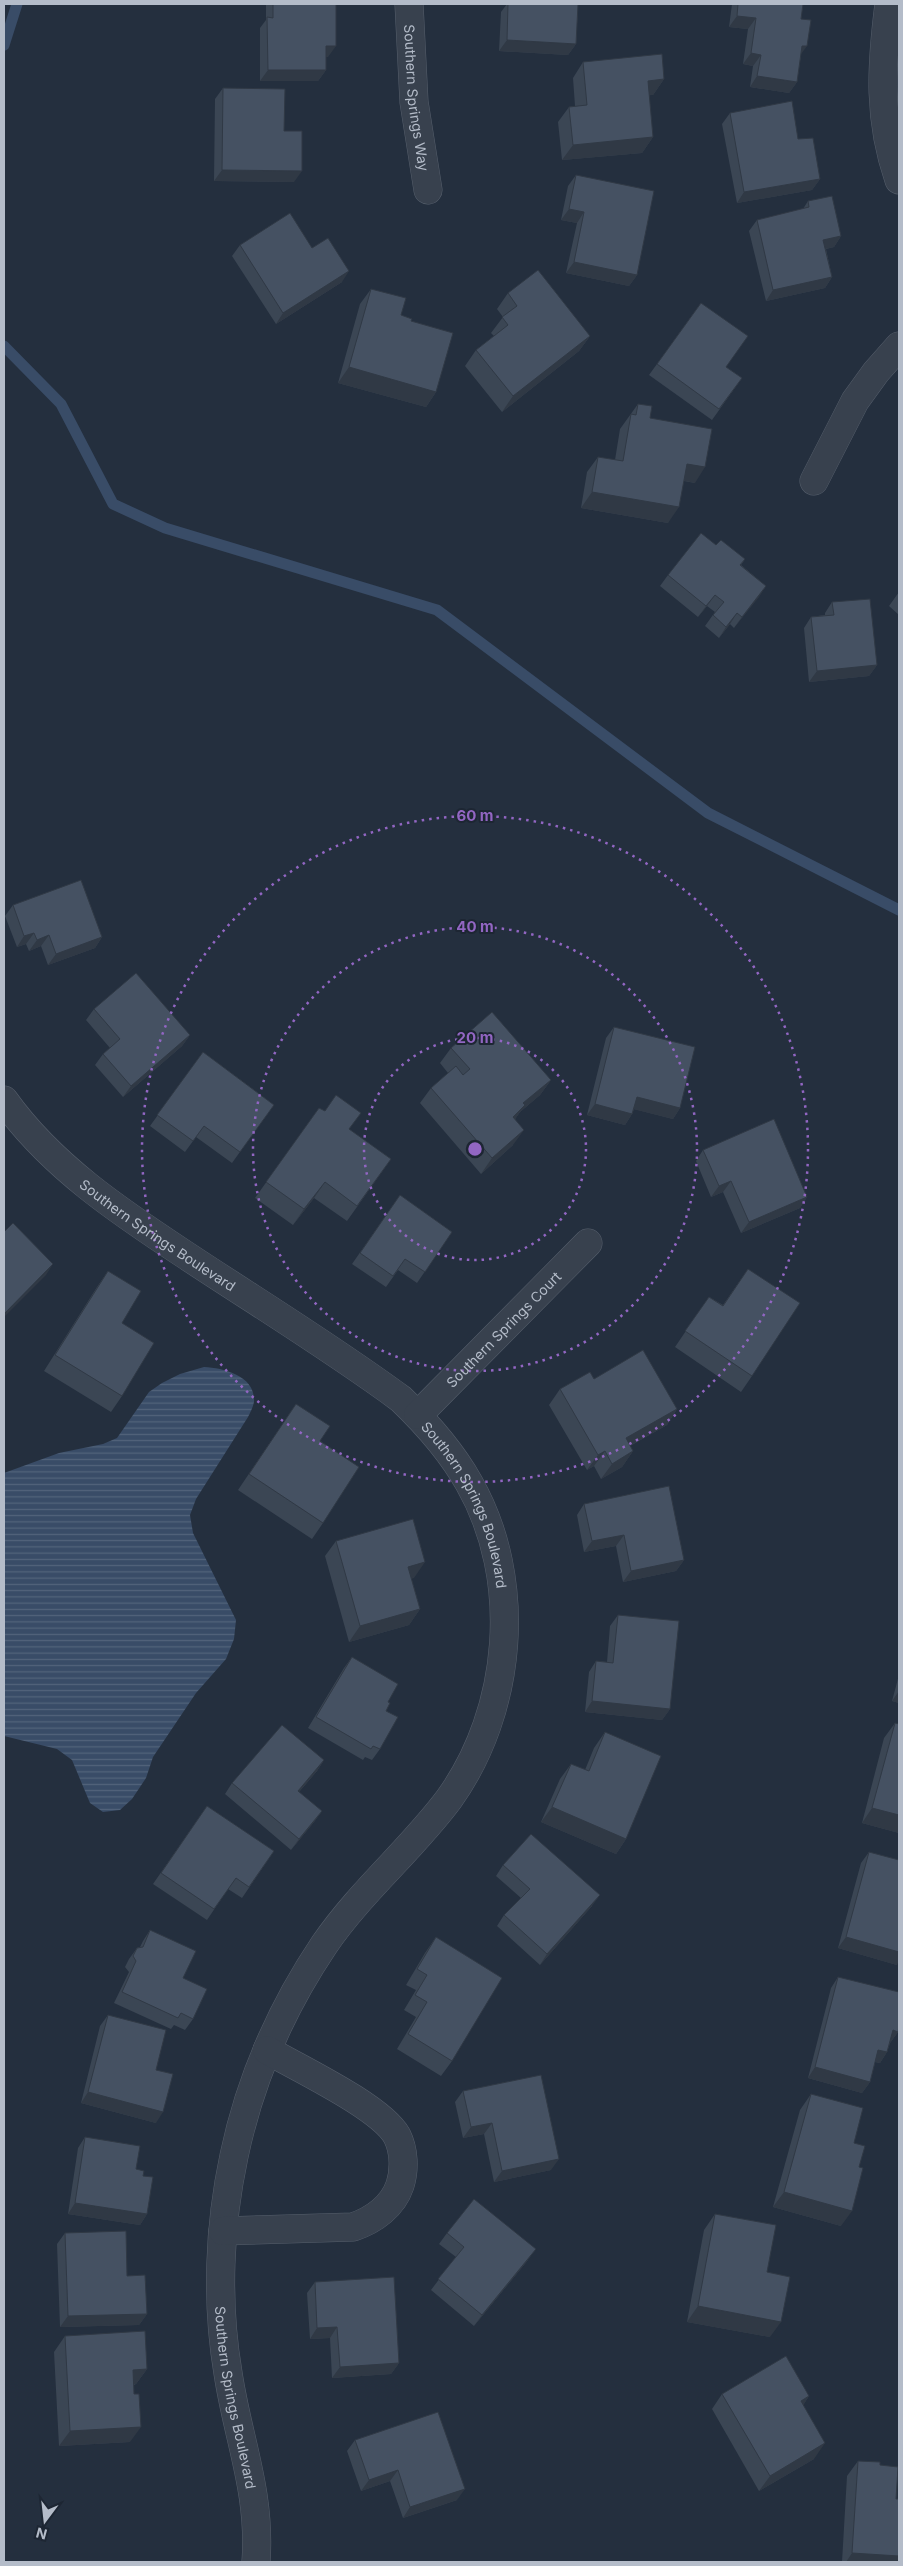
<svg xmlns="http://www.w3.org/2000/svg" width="903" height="2566" font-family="Inter,sans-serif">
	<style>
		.water { fill: url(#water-rules) }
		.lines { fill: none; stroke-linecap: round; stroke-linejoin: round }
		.stream { stroke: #394c67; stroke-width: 11 }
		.minor-casing { stroke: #565f6c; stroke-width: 29 }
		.minor { stroke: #38414e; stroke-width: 28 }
		.wall { fill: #3b4654 }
		.shaded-wall { fill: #303945 }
		.building { fill: #455162; stroke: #303945 }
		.ring { fill: none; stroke: #9266c3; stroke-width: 2.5; stroke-dasharray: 2.5 5 }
		.labels { text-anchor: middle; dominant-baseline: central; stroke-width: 4; stroke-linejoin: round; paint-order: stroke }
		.street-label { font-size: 14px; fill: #b4bcc9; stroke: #1d2633 }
		.centre { fill: #9266c3; stroke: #1d2633; stroke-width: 2.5 }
		.ring-label { font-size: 15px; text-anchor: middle; font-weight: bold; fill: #9266c3; stroke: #1d2633; stroke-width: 4; stroke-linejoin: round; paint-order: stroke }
	</style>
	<defs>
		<pattern id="water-rules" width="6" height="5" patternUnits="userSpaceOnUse" patternTransform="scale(1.25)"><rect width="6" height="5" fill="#394c67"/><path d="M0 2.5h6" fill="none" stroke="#53647b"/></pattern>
	</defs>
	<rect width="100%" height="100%" fill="#242f3e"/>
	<path class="water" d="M204,1367C224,1368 256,1376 254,1402C253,1407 250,1413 248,1417L196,1499L190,1515L193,1533L236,1620L234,1639L226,1659L196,1693L153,1757L146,1778L132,1799L120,1810L103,1812L90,1803L72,1760L57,1749L4,1736V1473L59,1453L103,1444L117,1438L149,1392L162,1383L180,1374Z"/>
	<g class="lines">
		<path class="stream" d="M4,45L17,4
			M4,346L61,404L113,504L165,528L437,610L708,813L899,910"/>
		<g class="minor-casing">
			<g id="minor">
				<path id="s1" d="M409,4L414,102L428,190"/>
				<path d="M889,4C881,67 878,119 899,180"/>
				<path d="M814,481L855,401L876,372L899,346"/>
				<path id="s2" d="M4,1100C51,1166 120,1212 187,1256C258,1303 332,1348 401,1399C427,1424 451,1451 469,1483C524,1579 513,1710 449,1799C411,1850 361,1891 324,1945C281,2009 250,2080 234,2156C219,2226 216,2302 228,2373C238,2440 261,2491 256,2562"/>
				<path id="s3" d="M418,1415L588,1243"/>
				<path d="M223,2231L353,2227C374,2220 393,2206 400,2185C405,2169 404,2150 397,2136C381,2107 298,2068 267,2050"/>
			</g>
		</g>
		<use href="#minor" class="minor"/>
	</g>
	<path class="wall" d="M266,4H336L328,57H326V70L318,81H260V28L266,20Z
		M507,4H578L576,44L568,55L499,51L501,12Z
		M732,4H803L801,19V55L797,82L789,93L750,87L753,66L743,64L748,29L729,27Z
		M583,62L664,79L653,95H649L653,137L642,153L562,160L558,122L569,107L575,106L573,78Z
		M223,88L284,131L294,182L214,181L215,99Z
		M730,113L798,139L820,179L812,190L737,203L722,124Z
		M576,175L637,275L629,286L566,273L577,223L561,220L568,186Z
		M808,201L841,236L834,247L826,249L832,277L825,288L766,301L749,231L757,220L803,209Z
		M240,245L312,248L342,282L276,324L232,256Z
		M371,289L401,315L411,321L436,392L426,407L338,383L360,304Z
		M508,293L590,336L579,351L502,412L465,366L476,350L494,336L491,333L503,317L497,309Z
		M701,303L726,367L742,378L712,420L649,375Z
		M638,404L650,418L695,483L684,481L668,523L581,508L587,472L598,457L615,460L620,429Z
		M716,545L745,559L741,565L766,586L734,628L730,624L719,638L705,626L715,612L707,606L698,617L660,586L668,575Z
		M899,592V615L889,606Z
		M832,602L877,665L869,676L809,682L804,628L811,617L825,615V613Z
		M13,905L102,937L95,948L48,965L41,946L29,951L26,944L17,947L5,916Z
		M94,1009L190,1035L182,1046L123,1097L95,1065L103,1054L110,1048L86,1020Z
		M614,1027L680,1108L673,1119L634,1109L632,1114L625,1125L587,1115L606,1038Z
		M451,1048L551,1080L540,1095L520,1112L515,1119L513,1145L481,1174L420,1103L431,1088L448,1073L440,1063Z
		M203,1052L274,1105L232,1163L196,1137L185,1152L150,1126Z
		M319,1108L391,1159L347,1221L314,1198L293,1225L255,1198Z
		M703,1150L807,1197L800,1208L741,1233L723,1192L711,1197L696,1161Z
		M400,1195L452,1232L417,1283L398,1270L386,1287L352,1264Z
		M748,1269L752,1376L741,1392L675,1347L709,1297L723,1305Z
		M108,1271L122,1323V1396L111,1412L44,1371L97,1287Z
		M594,1379L677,1409L667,1425L630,1446L633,1451L622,1467L601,1479L594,1466L587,1470L549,1405L560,1389Z
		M296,1404L320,1441L323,1523L312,1539L238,1490Z
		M584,1504L684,1560L676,1571L623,1582L616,1546L584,1552L577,1515Z
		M336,1541L414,1578H411L420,1609L409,1625L349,1642L325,1556Z
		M618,1615L670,1709L662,1720L585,1712L589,1672L596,1661L607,1662L610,1626Z
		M352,1657L388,1702L380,1749L372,1760L365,1757L363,1760L308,1728L344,1668Z
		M899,1675V1703L892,1701Z
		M895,1723L899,1833L862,1823L884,1738Z
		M605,1732L626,1839L616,1854L541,1822L560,1779L571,1764L585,1770L594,1748Z
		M324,1760L317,1771L299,1792L322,1811L314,1822L291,1850L225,1794L232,1783Z
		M207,1806L274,1851L242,1898L228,1889L207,1920L153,1884Z
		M869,1852L897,1965L838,1948L861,1863Z
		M503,1865L592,1906L540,1965L497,1926L504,1915L521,1898L496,1876Z
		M150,1930L183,1978L193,2019L185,2030L174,2025L171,2029L114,2003L129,1972L125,1967L129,1959L137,1948L140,1947L143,1941Z
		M436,1937L452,2061L441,2076L397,2049L416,2017L404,2010L416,1990L406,1985L425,1953Z
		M838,1977L898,2032L890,2043L887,2052L880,2063L875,2062L870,2082L862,2093L808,2078L831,1988Z
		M108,2015L156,2070V2123L81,2103L100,2026Z
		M463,2091L551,2170L494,2182L484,2134L463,2138L455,2102Z
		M811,2094L841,2226L773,2207L800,2110Z
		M85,2137L136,2169L147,2214L140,2225L68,2214L78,2148Z
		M715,2214L767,2272L770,2337L687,2322L704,2230Z
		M65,2233L127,2276L147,2314L139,2325L60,2327L57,2244Z
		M447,2233L528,2260L474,2326L431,2290L456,2257L439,2244Z
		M315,2282L399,2363L391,2374L332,2378L330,2338L310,2339L307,2293Z
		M65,2336L147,2369L136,2384L134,2385L130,2442L59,2446L54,2352Z
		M722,2394L809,2396L803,2405L814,2459L759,2491L712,2409Z
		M355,2440L457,2500L403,2518L390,2481L361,2491L347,2451Z
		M858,2461L880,2465L896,2499L899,2562H842L847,2476Z"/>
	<path class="shaded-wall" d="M737,16L756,18L748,29L729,27Z
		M507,40L576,44L568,55L499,51Z
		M326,46H336L328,57H318Z
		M802,46H807L799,57Z
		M751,53L761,55L753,66L743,64Z
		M268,70H326L318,81H260Z
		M757,76L797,82L789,93L750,87Z
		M664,79L653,95L637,96L648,81Z
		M653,137L642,153L562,160L573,145Z
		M222,170L302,171L294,182L214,181Z
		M820,179L812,190L737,203L744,192Z
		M569,209L584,212L577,223L561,220Z
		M841,236L834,247L816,251L823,240Z
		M574,262L637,275L629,286L566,273Z
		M349,271L342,282L276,324L283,313Z
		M832,277L825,288L766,301L773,290Z
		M590,336L579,351L502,412L513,396Z
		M349,367L436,392L426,407L338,383Z
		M687,464L705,467L695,483L676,479Z
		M592,492L679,507L668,523L581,508Z
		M766,586L759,597L734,628L742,617Z
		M715,595L707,606L698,617L706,606Z
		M737,613L730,624L719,638L726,627Z
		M877,665L869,676L809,682L817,671Z
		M34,933L26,944L17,947L24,936Z
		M49,935L41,946L29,951L37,940Z
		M102,937L95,948L48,965L56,954Z
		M190,1035L182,1046L123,1097L131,1086Z
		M551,1080L540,1095L520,1112L514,1121L513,1117L523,1103Z
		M637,1097L680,1108L673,1119L629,1108Z
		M595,1104L632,1114L625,1125L587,1115Z
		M524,1130L513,1145L481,1174L492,1158Z
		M731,1181L723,1192L711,1197L719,1186Z
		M325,1182L314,1198L293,1225L304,1209Z
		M807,1197L800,1208L741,1233L749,1222Z
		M53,1264L46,1275L4,1317V1314Z
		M677,1409L667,1425L615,1454L626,1438Z
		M605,1451L594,1466L587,1470L598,1455Z
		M633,1451L622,1467L601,1479L612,1464Z
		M624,1535L616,1546L584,1552L592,1541Z
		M684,1560L676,1571L623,1582L631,1571Z
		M425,1562L414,1578L397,1583L408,1567Z
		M420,1609L409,1625L349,1642L360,1626Z
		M899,1691V1703L892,1701Z
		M592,1701L670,1709L662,1720L585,1712Z
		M324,1760L317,1771L290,1802L298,1791Z
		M552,1807L626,1839L616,1854L541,1822Z
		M872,1808L899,1815V1833L862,1823Z
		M322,1811L314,1822L291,1850L299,1839Z
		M600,1895L592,1906L540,1965L547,1954Z
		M846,1937L899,1952V1961L897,1965L838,1948Z
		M893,2030L898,2032L890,2043L885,2041Z
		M878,2050L887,2052L880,2063L871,2061Z
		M815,2067L870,2082L862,2093L808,2078Z
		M88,2092L163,2112L156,2123L81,2103Z
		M492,2123L484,2134L463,2138L471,2127Z
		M559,2159L551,2170L494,2182L502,2171Z
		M784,2192L852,2211L841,2226L773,2207Z
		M75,2203L147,2214L140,2225L68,2214Z
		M536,2249L528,2260L474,2326L482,2315Z
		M698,2306L781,2322L770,2337L687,2322Z
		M147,2314L139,2325L60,2327L68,2316Z
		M337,2327L330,2338L310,2339L317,2328Z
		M399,2363L391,2374L332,2378L340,2367Z
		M147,2369L136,2384L122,2385L133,2370Z
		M809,2396L799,2412L801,2401Z
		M141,2427L130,2442L59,2446L70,2431Z
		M825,2443L814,2459L759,2491L770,2476Z
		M398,2470L390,2481L361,2491L369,2480Z
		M465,2489L457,2500L403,2518L410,2507Z
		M852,2553L899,2556V2562H846Z"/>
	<path class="building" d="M273,4H336V46H326V70H268L267,17L273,18Z
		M508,4H578L576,44L507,40Z
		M738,4H803L801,19L811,20L807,46H802L797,82L757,76L761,55L751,53L756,18L737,16Z
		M662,54L664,79L648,81L653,137L573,145L569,107L587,105L583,62Z
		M223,88L285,89L284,131H302V171L222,170Z
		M792,101L798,139L813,138L820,179L744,192L730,113Z
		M576,175L654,191L637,275L574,262L584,212L569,209Z
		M832,196L841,236L823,240L832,277L773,290L757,220L809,207L808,201Z
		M290,213L312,248L328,238L349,271L283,313L240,245Z
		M538,270L590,336L513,396L476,350L508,325L502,317L517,306L508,293Z
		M371,289L406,298L401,315L412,319L411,321L453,333L436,392L349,367Z
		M701,303L748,336L726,367L742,378L719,409L657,364Z
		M638,404L652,406L650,418L712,429L705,467L687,464L679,507L592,492L598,457L623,461L631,414L636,415Z
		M701,533L716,545L721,540L745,559L740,565L766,586L742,617L737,613L726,627L713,615L724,602L715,595L706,606L668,575Z
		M870,599L877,665L817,671L811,617L834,615L832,602Z
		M81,880L102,937L56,954L49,935L37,940L34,933L24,936L13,905Z
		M136,973L190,1035L131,1086L103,1054L120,1039L94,1009Z
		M492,1012L551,1080L523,1103L525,1105L513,1117L524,1130L492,1158L431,1088L456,1066L463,1075L470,1069L451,1048Z
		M614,1027L695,1047L680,1108L637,1097L632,1114L595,1104Z
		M203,1052L274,1105L240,1152L204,1126L193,1141L157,1115Z
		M336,1095L361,1113L349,1129L391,1159L357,1206L325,1182L304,1209L266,1182L319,1108L325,1111Z
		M774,1119L807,1197L749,1222L731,1181L719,1186L703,1150Z
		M400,1195L452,1232L425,1272L405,1259L393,1276L360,1253Z
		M13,1223L53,1264L4,1314V1232Z
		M748,1269L800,1303L752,1376L685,1331L709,1297L723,1306Z
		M108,1271L141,1291L122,1323L154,1343L122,1396L55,1355Z
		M643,1350L677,1409L626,1438L633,1451L612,1464L605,1451L598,1455L560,1389L590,1372L594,1379Z
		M296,1404L330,1426L320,1441L359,1467L323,1523L249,1474Z
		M669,1486L684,1560L631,1571L624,1535L592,1541L584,1504Z
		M413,1519L425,1562L408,1567L420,1609L360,1626L336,1541Z
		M618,1615L679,1621L670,1709L592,1701L596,1661L613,1663Z
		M352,1657L398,1684L388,1702L390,1703L386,1711L398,1717L380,1749L373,1746L371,1749L316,1717Z
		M895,1723L899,1724V1815L872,1808Z
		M282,1725L324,1760L298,1791L322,1811L299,1839L232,1783Z
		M605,1732L661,1756L626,1839L552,1807L571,1764L589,1771Z
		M207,1806L274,1851L249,1887L236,1878L214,1909L161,1873Z
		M531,1834L600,1895L547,1954L504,1915L530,1889L503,1865Z
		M869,1852L899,1860V1952L846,1937Z
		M150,1930L196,1951L183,1978L207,1989L193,2019L181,2013L178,2018L122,1992L136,1961L133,1956L137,1948L143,1947Z
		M436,1937L502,1978L452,2061L408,2034L427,2002L415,1995L427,1975L417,1969Z
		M838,1977L899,1992V2026L898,2032L893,2030L887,2052L878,2050L870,2082L815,2067Z
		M108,2015L166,2030L156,2070L173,2074L163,2112L88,2092Z
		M541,2075L559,2159L502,2171L492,2123L471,2127L463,2091Z
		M811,2094L863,2108L854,2143L865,2146L859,2167L863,2168L852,2211L784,2192Z
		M85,2137L140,2146L136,2169L144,2171L143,2176L153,2177L147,2214L75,2203Z
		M474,2199L536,2249L482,2315L438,2279L464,2247L447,2233Z
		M715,2214L776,2225L767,2272L790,2277L781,2322L698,2306Z
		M126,2231L127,2276L145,2275L147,2314L68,2316L65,2233Z
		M394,2277L399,2363L340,2367L337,2327L317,2328L315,2282Z
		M145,2331L147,2369L133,2370L134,2394H139L141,2427L70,2431L65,2336Z
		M786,2356L809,2396L801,2401L825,2443L770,2476L722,2394Z
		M438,2412L465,2489L410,2507L398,2470L369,2480L355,2440Z
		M858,2461L880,2462V2465L898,2467L896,2499H899V2556L852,2553Z"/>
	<g class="ring">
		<circle cx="475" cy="1149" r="111"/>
		<circle cx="475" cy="1149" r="222"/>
		<circle cx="475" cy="1149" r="333"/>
	</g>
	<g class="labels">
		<g class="street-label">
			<text stroke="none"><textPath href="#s1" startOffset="94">Southern Springs Way</textPath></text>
			<text stroke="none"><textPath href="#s2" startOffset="206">Southern Springs Boulevard</textPath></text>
			<text stroke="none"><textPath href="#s3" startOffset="121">Southern Springs Court</textPath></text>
			<text stroke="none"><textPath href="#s2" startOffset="626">Southern Springs Boulevard</textPath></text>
			<text stroke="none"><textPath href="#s2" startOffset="1608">Southern Springs Boulevard</textPath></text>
		</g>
	</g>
	<circle cx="475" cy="1149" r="8" class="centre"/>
	<g class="ring-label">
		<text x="475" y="821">60 m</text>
		<text x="475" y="932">40 m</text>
		<text x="475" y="1043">20 m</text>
	</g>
	<rect width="903" height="2566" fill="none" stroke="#b4bcc9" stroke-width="10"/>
	<g transform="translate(45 2521) rotate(195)" stroke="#1d2633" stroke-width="4" paint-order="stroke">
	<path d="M0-4L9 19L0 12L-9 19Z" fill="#b4bcc9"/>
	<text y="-8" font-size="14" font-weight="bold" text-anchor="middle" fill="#b4bcc9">N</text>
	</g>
</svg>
